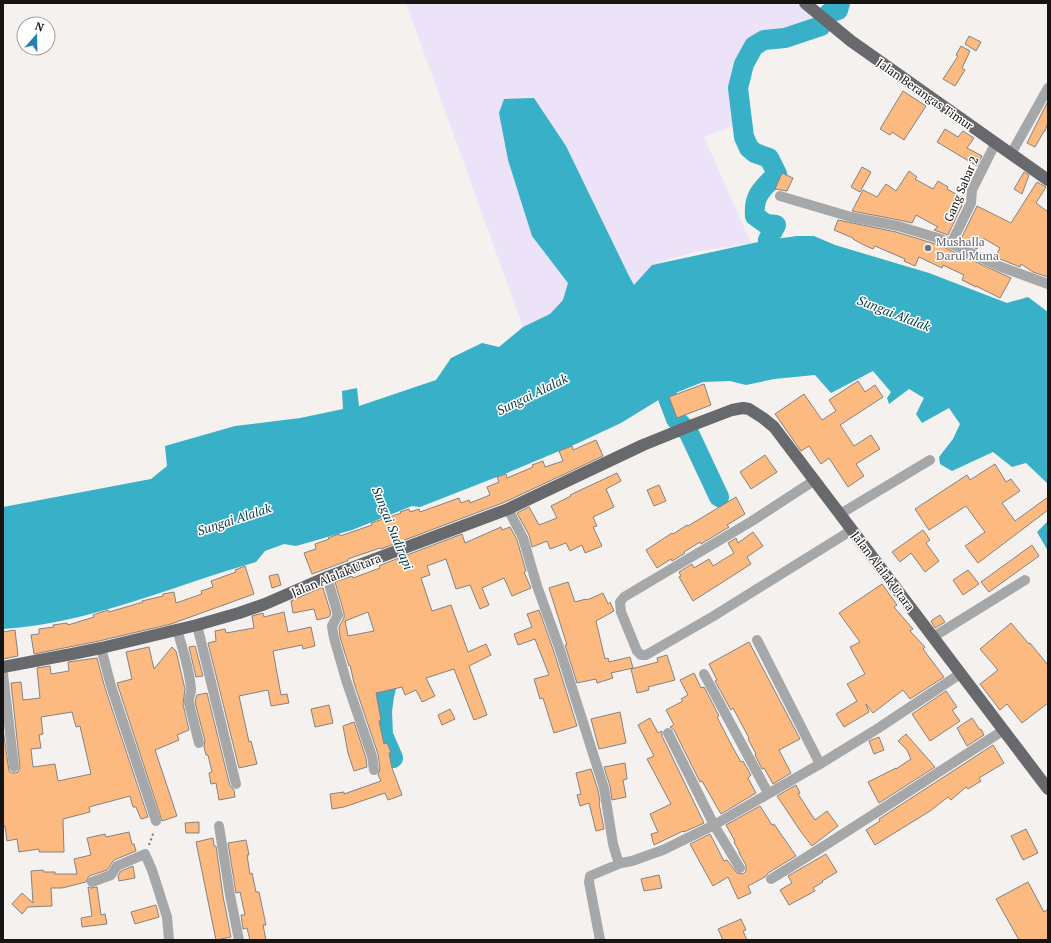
<svg xmlns="http://www.w3.org/2000/svg" width="1051" height="943" font-family="'PT Serif',serif">
	<style>
		.industrial { fill: #ede3f8 }
		.water { fill: #38b0c7 }
		.lines { fill: none; stroke-linecap: round; stroke-linejoin: round }
		.river { stroke: #38b0c7; stroke-width: 20 }
		.building { fill: #fdba80; stroke: #868280; fill-rule: evenodd }
		.path { stroke: #7c7977; stroke-width: 2; stroke-dasharray: 2 3; stroke-linecap: butt }
		.minor { stroke: #a6a7a9; stroke-width: 10 }
		.primary { stroke: #68696c; stroke-width: 12 }
		.worship-dot { fill: #6b7280; stroke: #fff; stroke-width: 1.5 }
		.labels { text-anchor: middle; dominant-baseline: central; stroke-width: 3; stroke-linejoin: round; paint-order: stroke }
		.street-label { font-size: 12px; fill: #161514; stroke: #fff }
		.worship-label { font-size: 12px; fill: #5b616d; stroke: #fff; text-anchor: start }
		.water-label { font-size: 13px; font-style: italic; fill: #033b45; stroke: #fff }
	</style>
	<rect width="100%" height="100%" fill="#f5f1ee"/>
	<path class="industrial" d="M406,3H796L821,26L758,36L742,52L731,85L734,126L704,137L751,243L694,252L652,265L634,285L629,277L523,327Z"/>
	<path class="water" d="M534,98L566,146L629,276L634,285L652,265L768,240L797,236H814L835,245L929,273L1007,303L1028,297L1048,312V484L1026,463L1012,467L993,452L952,471L940,464L939,457L953,439L960,424L949,408L922,423L916,414L924,398L909,389L889,404L887,398L891,392L873,371L831,393L815,375L774,379L746,385L730,381L703,382L660,399L621,423L576,444L507,473L420,507L412,506L352,530L296,546L284,544L265,551L256,562C172,586 91,623 3,629V507L151,479L167,466L165,446L235,426L300,418L343,409L342,391L357,388L359,406L436,380L451,358L482,343L499,347L523,327L550,314L563,300L568,283L532,236L508,160L499,113L504,99Z
		M1048,521V551L1037,532Z"/>
	<g class="lines">
		<path class="river" d="M774,267L768,240L776,225L766,224L755,216C753,195 763,188 777,174L769,158L755,153L749,148L744,137L738,88L744,64L754,46L764,40L785,38L821,26L829,13L838,10L840,3
			M658,372L676,419L689,433L719,497
			M383,667L381,669L387,683L384,696L382,711L383,735L393,758"/>
	</g>
	<path class="building" d="M969,36L981,42L976,51L965,44Z
		M961,46L970,51L962,68L965,70L955,86L943,79L958,56L956,55Z
		M903,91L926,106L904,140L892,132L890,135L880,129Z
		M1048,101V122L1045,131H1044L1035,147L1027,143Z
		M945,129L958,137L963,131L974,138L967,148L982,156L977,166L937,142Z
		M862,167L871,172L860,192L851,187Z
		M909,171L917,177L915,179L933,189L938,181L948,187L947,189L965,199L948,235L934,230L938,227L916,215L912,223L899,220L852,211L863,190L877,197L886,184L896,191Z
		M1024,172L1029,175L1022,194L1014,189Z
		M782,173L793,178L787,191L775,189Z
		M1037,182L1046,187L1036,203L1048,212V277L1033,272L1021,264L1020,267L995,257L1000,248L983,238L977,249L960,241L977,206L1011,223Z
		M838,220L896,232L939,245L1011,278L1000,298L976,286V287L962,280L964,275L943,265L942,268L919,257L915,266L904,261L905,259L875,246L873,249L862,244L853,239V238L834,230Z
		M858,381L865,392L875,385L883,397L840,425L854,446L871,435L880,449L856,464L864,476L848,487L829,458L821,464L809,446L801,451L775,414L804,394L822,420L836,411L829,400Z
		M704,384L711,405L677,418L669,397Z
		M596,440L603,456L505,502L381,549L380,548L348,559V561H347L312,574L304,553L316,549L315,544L329,539L328,538L339,534L340,536L372,525L371,523L401,513L400,512L409,509L410,512L419,509L420,512L459,498L461,503L469,500L470,503L490,495L487,487L499,482L497,477L506,474L507,478L533,467L532,465L543,461L545,467L563,461L559,451L572,446L573,450Z
		M765,455L777,472L751,489L740,472Z
		M995,464L1006,482L1011,479L1020,491L1002,503L1015,521L1048,497V510L978,563L965,546L985,532L966,506L929,530L915,509L967,475L970,480Z
		M617,473L621,481L606,489L614,507L593,517L597,526L593,527L602,546L585,553L582,545L570,551L566,543L550,549L547,541L532,547L529,535L517,513L529,507L539,525L557,518L551,506L571,496L570,495Z
		M659,485L666,501L654,506L647,490Z
		M736,497L745,514L727,525L729,527L701,544L700,542L684,552L685,553L672,561L671,559L657,568L646,550L672,533L673,534L687,525L688,526Z
		M501,527L502,530L510,527L517,540L526,571L524,572L531,588L512,596L504,578L482,588L489,605L480,609L470,585L456,589L446,559L427,566L430,575L421,578L432,611L451,605L468,652L486,644L491,655L469,666L487,715L474,720L454,669L426,678L435,696L422,702L416,690L405,695L402,687L376,693L381,720L379,721L384,744L387,743L391,752L389,753L392,768L402,795L388,800L385,793L344,807L332,809L330,794L344,792V794L381,781L378,775L380,769L378,754L354,683L350,665L349,666L340,637L339,627L344,618V613L335,582L352,576L353,578L380,568L379,566L386,563L462,534L465,543ZM368,612L374,631L348,636L345,621Z
		M923,530L930,540L926,543L939,561L925,572L911,553L900,562L892,552Z
		M753,532L763,546L747,557L751,564L693,601L679,577L681,576L679,572L692,564L694,568L709,559L713,566L734,553L728,543L736,538L738,543Z
		M1032,545L1039,556L989,592L981,582Z
		M245,566L254,594L171,624L99,641L34,654L31,635L39,634V629L54,627L53,625L67,623L68,625L94,617L93,615L108,610L109,612L143,602L142,601L163,596V594L174,592L176,603L202,594L201,591L213,587L211,581L236,572L235,570Z
		M968,570L979,584L963,595L953,580Z
		M278,574L281,585L272,588L269,576Z
		M568,582L575,602L586,599L587,600L603,593L608,604L610,602L614,611L596,621L605,659L608,658L609,662L630,657L633,668L611,673L613,678L597,683L596,679L577,683L565,645H567L549,588Z
		M882,584L897,605L894,607L913,629L910,631L925,647L923,649L944,677L910,699L903,690L873,713L866,704L869,712L844,727L836,714L857,701L847,684L865,674L850,647L860,642L839,613Z
		M320,588H323L331,614L329,617L317,620L314,609L293,613L291,601Z
		M539,610L553,649L577,726L554,733L543,698L540,699L534,679L549,675L535,639L518,645L514,634L532,627L527,614Z
		M284,612L288,632L311,627L315,646L303,649L302,645L273,651L281,695L287,694L289,703L271,706L268,690L239,696L249,742L251,741L257,764L239,768L208,643L216,641L215,631L225,629L226,633L254,628L252,616L263,613L264,617Z
		M940,615L945,622L935,628L931,621Z
		M1011,623L1029,644L1030,643L1048,665V703L1022,723L1007,704L1000,710L980,684L998,670L980,649Z
		M15,630L18,656L3,659V632Z
		M749,642L800,739L779,750L791,773L773,784L764,768L762,769L755,755L756,754L748,739L749,738L733,708L731,710L715,681L717,680L709,664Z
		M195,646L203,676L196,677L189,647Z
		M149,647L154,669L172,647L176,651L185,689L183,704L189,730L177,735L179,740L155,750L177,816L162,821L117,683L132,679L126,652Z
		M667,655L675,680L648,687L649,690L637,693L631,669L658,662L657,658Z
		M97,658L105,688L148,817L141,819L136,807H133L130,796L89,807L90,812L63,819L64,852H39V849L19,852L17,839L7,841L5,826H3V729L9,771L12,773H15L18,772L20,767L11,683L21,682L23,700L40,698L37,668L50,666L51,674L69,671L68,662ZM72,712L76,727L80,726L91,774L58,781L55,764L33,767L31,749L41,748L39,735L43,734L41,717Z
		M694,673L701,688L704,687L719,716L717,717L733,748L741,762L743,761L751,775L748,778L756,793L721,814L702,781L700,782L674,730L670,727L674,725L666,710L683,701L681,699L688,695L680,680Z
		M946,691L957,707L952,710L960,721L930,741L912,714Z
		M207,693L230,786L234,790L235,797L219,800L216,783L211,784L209,773L212,772L208,755H206L204,747L205,741L195,702L197,695Z
		M329,705L333,723L315,727L311,709Z
		M450,709L455,719L442,725L438,715Z
		M620,712L626,743L599,749L591,719Z
		M650,718L658,733L662,731V736L704,823L684,832L683,831L654,845L651,834L658,832L650,814L671,804L647,759L654,756L638,725Z
		M972,718L980,730L981,729L984,735L967,746L957,728Z
		M354,722L366,758L367,767L354,771L348,753L343,726Z
		M906,734L935,767L879,803L868,782L896,768V769L911,759L907,750L898,741Z
		M879,737L884,750L874,754L869,741Z
		M993,745L1004,763L979,778L981,781L968,789L966,787L951,800L948,797L930,811L875,845L866,830L880,821L879,819Z
		M625,763L627,779L623,780L626,797L612,800L610,786L604,767Z
		M591,769L598,790L600,802L599,803L604,829L596,831L589,803L580,806L577,795L581,794L576,773Z
		M796,785L800,793L798,794L815,820L827,811L838,826L812,846L801,832L777,796Z
		M760,806L772,825L774,824L796,856L768,873L765,877L748,886L751,893L738,899L728,877L713,886L690,844L710,834L724,861L727,860L737,873L743,874L746,871V865L739,853H740L734,842L735,841L726,825Z
		M199,822V833H186L185,823Z
		M1026,829L1038,853L1023,860L1011,836Z
		M129,832L132,844H134L136,851L114,860L107,870L89,876L86,882L62,888H51L52,906L28,907L22,914L12,904L22,893L33,903L31,871L43,870L44,872H55V874H77L74,859L91,855L87,838L105,834L106,837Z
		M213,838L214,846H216L223,896L231,937L216,940L196,842Z
		M246,840L249,855H247L250,874L252,873L256,892H259L263,911L266,925H263L266,940H250L247,928L243,929L241,915H245L240,892L236,893L228,843Z
		M826,854L837,872L822,881L823,882L813,888L815,891L789,905L780,890L792,883L788,876Z
		M133,866L135,878L119,881L118,876L121,871Z
		M659,875L662,888L644,891L641,879Z
		M1028,882L1044,912L1048,909V940H1019L996,899Z
		M88,887L91,888L97,887L101,915L105,914L107,924L82,927L81,918L92,916Z
		M156,905L159,917L135,924L131,912Z
		M741,919L746,930L743,931L747,940H723L718,929Z"/>
	<g class="lines">
		<path class="path" d="M149,845L154,831"/>
		<path class="minor" d="M1011,154L1048,88
			M780,196L851,217L898,226L941,239L1001,267L1048,284
			M951,244L971,203L972,190L995,144
			M815,480L752,521L624,597L620,602L621,612L637,651L641,655H646L712,617L852,530
			M508,509L523,538L537,586L559,647L604,788L613,844L618,861L621,863
			M840,514L930,460
			M327,577L338,615L332,626L334,638L346,680L372,756L374,770
			M197,625L236,784
			M177,630C183,649 189,669 191,688C192,694 188,697 189,703L199,743
			M933,637L1025,580
			M757,640L820,764
			M101,648L111,686L156,821
			M3,674L14,767
			M704,674L768,793
			M668,733L714,825L740,868
			M219,826L230,895L239,940
			M771,879C850,831 927,779 1004,730
			M92,882L111,875L117,866L145,854L152,870L167,917L169,940
			M600,940L589,882L590,876L621,863L632,861L663,850L714,825L820,764L877,729L960,674"/>
		<path class="primary" d="M805,3L851,41L1048,180
			M3,667L72,654L101,648L197,625L239,613L265,604L327,577L508,509L643,445L690,426L732,410L743,408L749,409L763,418L774,427L1048,789"/>
	</g>
	<circle class="worship-dot" cx="928" cy="248" r="4"/>
	<g class="labels">
		<g class="street-label">
			<text transform="translate(925 94) rotate(35)">Jalan Berangas Timur</text>
			<text transform="translate(961 189) rotate(-67)">Gang Sabar 2</text>
			<text transform="translate(883 571) rotate(53)">Jalan Alalak Utara</text>
			<text transform="translate(336 575) rotate(-22)">Jalan Alalak Utara</text>
		</g>
		<g class="worship-label">
			<text x="936" y="241">Mushalla<tspan x="936" dy="14">Darul Muna</tspan></text>
		</g>
		<g class="water-label">
			<text transform="translate(894 313) rotate(21)">Sungai Alalak</text>
			<text transform="translate(532 394) rotate(-26)">Sungai Alalak</text>
			<text transform="translate(234 519) rotate(-18)">Sungai Alalak</text>
			<text transform="translate(393 528) rotate(68)">Sungai Sudirapi</text>
		</g>
	</g>
	<rect width="1051" height="943" fill="none" stroke="#161514" stroke-width="8"/>
	<g transform="translate(36 36) rotate(20)"><circle r="19" fill="#ffffff" stroke="#a2a1a1"/>
	<path d="M0-3L7 15L0 10L-7 15Z" fill="#2281ad"/>
	<text y="-6" font-size="11" font-weight="bold" text-anchor="middle" fill="#161514">N</text>
	</g>
</svg>
